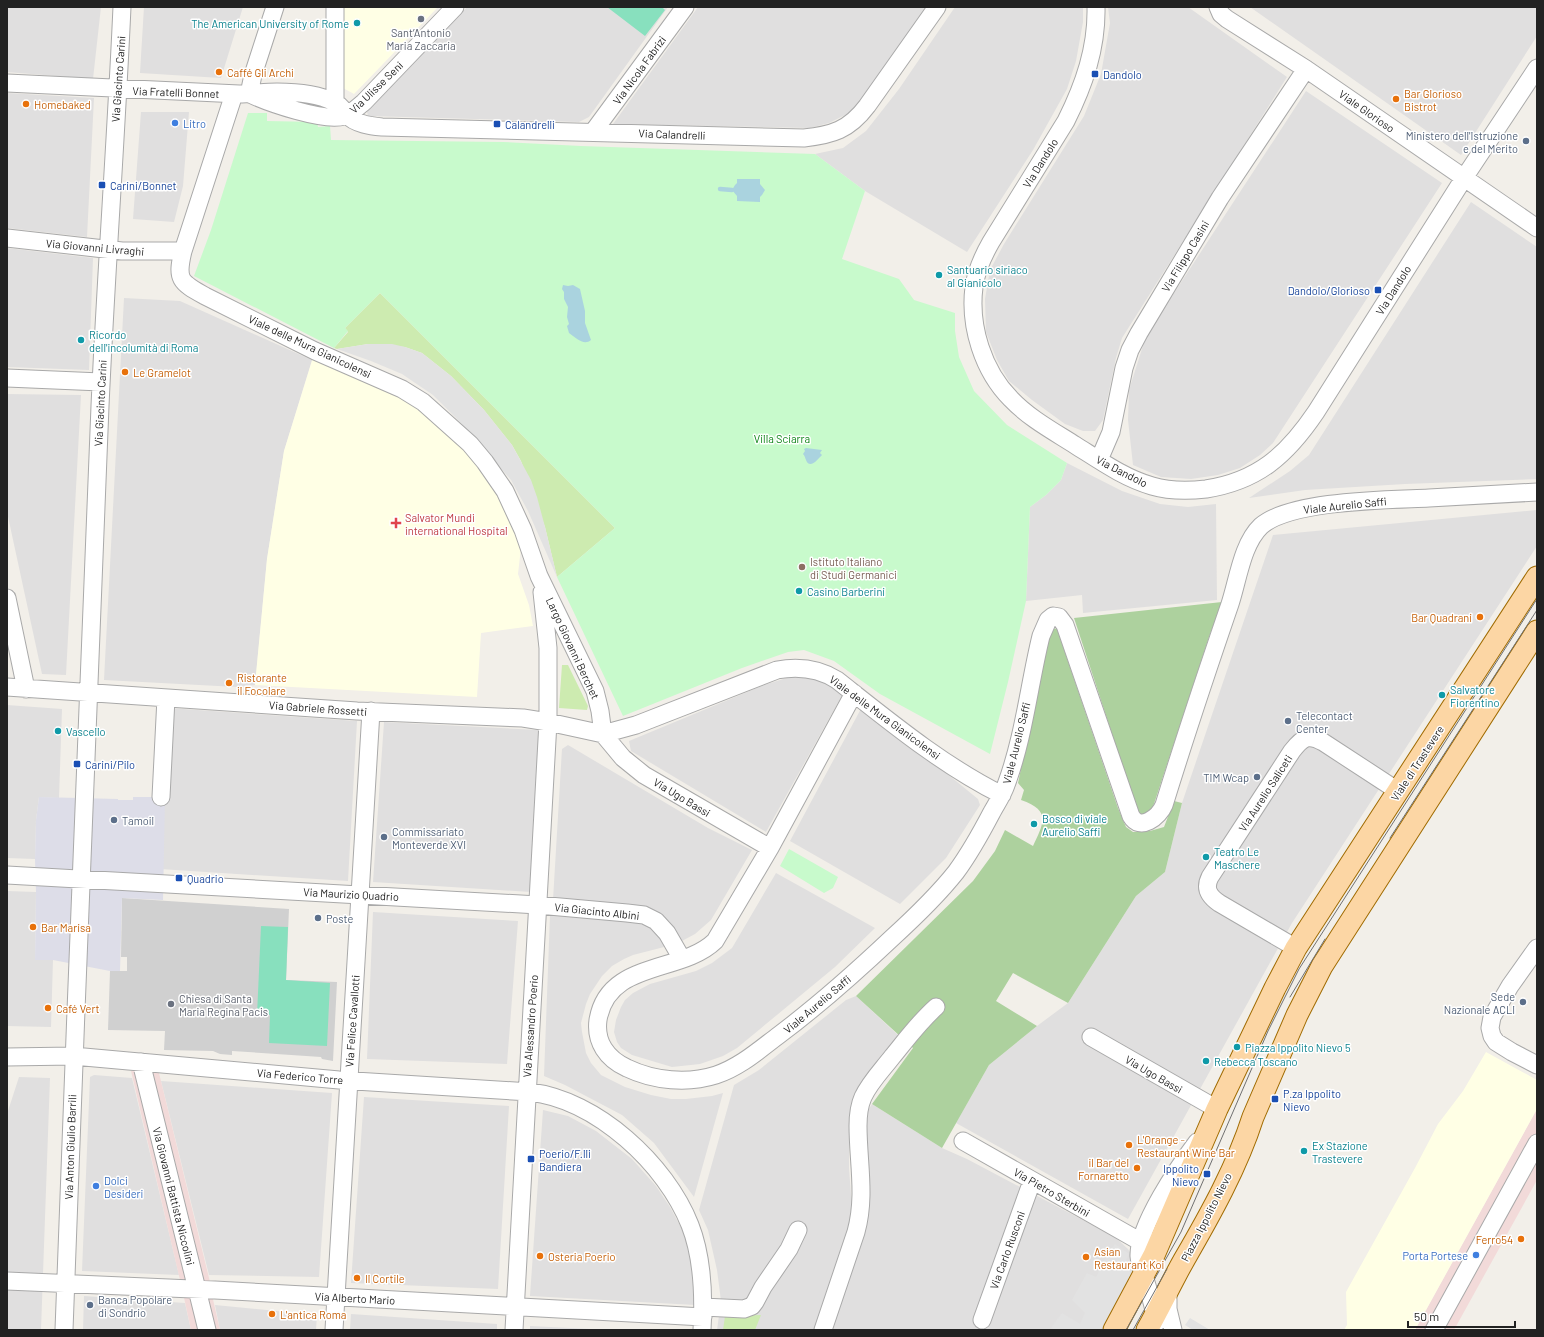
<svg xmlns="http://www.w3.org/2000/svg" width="1544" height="1337" font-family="Barlow,sans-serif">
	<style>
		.residential { fill: #e0dfdf }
		.commercial { fill: #f2dad9 }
		.education { fill: #ffffe5 }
		.religious { fill: #d0d0d0 }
		.grass { fill: #cdebb0 }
		.forest { fill: #add19e }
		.park { fill: #c8facc }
		.pitch { fill: #88e0be }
		.parking { fill: #e2e2e2 }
		.plaza { fill: #dddde8 }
		.water { fill: #aad3df }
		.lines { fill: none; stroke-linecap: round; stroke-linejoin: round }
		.stream { stroke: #aad3df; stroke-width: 4.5 }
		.minor-casing { stroke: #a9a9a9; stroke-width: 19 }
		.major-casing { stroke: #a06b00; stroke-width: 23 }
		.minor { stroke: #fff; stroke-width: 17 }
		.major { stroke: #fcd6a4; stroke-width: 21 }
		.tram { stroke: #707070; stroke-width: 1 }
		.worship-dot { fill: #6b7280; stroke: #fff; stroke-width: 1.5 }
		.culture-dot { fill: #0f9aa8; stroke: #fff; stroke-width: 1.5 }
		.food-dot { fill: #e8710a; stroke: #fff; stroke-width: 1.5 }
		.transit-dot { fill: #1a4fb4; stroke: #fff; stroke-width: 1.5 }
		.shop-dot { fill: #3f7fe0; stroke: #fff; stroke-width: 1.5 }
		.service-dot { fill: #5c6f8a; stroke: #fff; stroke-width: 1.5 }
		.health-dot { fill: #e0444e; stroke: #fff; stroke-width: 1.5 }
		.education-dot { fill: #8d6e63; stroke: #fff; stroke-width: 1.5 }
		.labels { text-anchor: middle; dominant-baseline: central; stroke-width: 3; stroke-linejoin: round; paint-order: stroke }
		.culture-label { font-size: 11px; fill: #0d838f; stroke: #fff; text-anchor: start }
		.worship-label { font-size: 11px; fill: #5b616d; stroke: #fff }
		.street-label { font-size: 11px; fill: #222; stroke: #fff }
		.food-label { font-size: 11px; fill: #c56008; stroke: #fff; text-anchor: start }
		.transit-label { font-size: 11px; fill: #164399; stroke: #fff; text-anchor: start }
		.shop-label { font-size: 11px; fill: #366cbe; stroke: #fff; text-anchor: start }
		.service-label { font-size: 11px; fill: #4e5e75; stroke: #fff; text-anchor: start }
		.park-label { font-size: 11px; fill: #0c8416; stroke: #fff }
		.health-label { font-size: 11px; fill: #be3a42; stroke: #fff; text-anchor: start }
		.education-label { font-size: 11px; fill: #785e54; stroke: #fff; text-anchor: start }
	</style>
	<rect width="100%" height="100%" fill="#f2efe9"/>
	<path class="residential" d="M7,7H101L93,79L7,72Z
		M144,7H243L221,78L140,73Z
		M467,7H668L589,117L579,122L368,116L367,112Z
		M698,7H927L868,91L849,113L829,123L810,128L613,124Z
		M955,7H1083V22L1076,61L1067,89L1033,150L967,252L865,191L815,154L843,148L866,131L899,89Z
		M1108,7H1188L1287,77L1122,338L1116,358L1103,420L1095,431H1083L1065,424L1032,400L1009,381L997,360L986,332L985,299L990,270L1004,244L1084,116L1101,74L1110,23Z
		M1250,7H1537V36L1461,155Z
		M1306,91L1442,183L1273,443L1260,455L1240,468L1218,475L1191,479L1161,477L1133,465L1128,420L1129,390L1146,336Z
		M7,93L94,98L87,237L7,228Z
		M141,112H189L183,186L174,222L133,219Z
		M1471,202L1537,247V479L1405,484L1305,490L1249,498L1290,471L1309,455Z
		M7,248L93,258L89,370L7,367Z
		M124,298L180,301L312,360L284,451L267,559L255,685L237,687L104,680Z
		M7,394L81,395L66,675L42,674L7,512Z
		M1067,463L1122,491L1160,504L1188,507L1216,504L1217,600L1083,613L1082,595L1026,601L1030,507L1046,495L1061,480Z
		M1537,510V546L1292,923L1128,1219L956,1123L989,1065L1037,1026L1068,1003L1136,896L1165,872L1182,803L1273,535Z
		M793,676H815L845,690L766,832L631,751L629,741L764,685Z
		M7,705L62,709L59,798L39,797L36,820L35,859L7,858Z
		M863,705L978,799L980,805L946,858L900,904L790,841Z
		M169,708L357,721L348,881L160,869Z
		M384,722L539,730L531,892L373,882Z
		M568,745L708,828L752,850L711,920L695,934L680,942L674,931L553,900L562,749Z
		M776,873L875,928L835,967L737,1048L723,1056L700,1064L672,1067L632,1055L621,1048L617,1042L614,1032L616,1020L621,1007L625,1000L633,993L650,984L696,971L712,963L732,948Z
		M7,891L36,892L35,959L53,960L51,1027L7,1026Z
		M373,912L518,921L507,1064L367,1059Z
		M550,915L644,922L654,927L668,946L633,955L624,959L612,966L602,976L590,994L586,1004L581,1023L582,1032L586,1053L591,1063L601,1075L625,1087L651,1095L671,1099H686L712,1096L723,1093L694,1197L654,1143L622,1115L565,1085L544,1076Z
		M856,996L899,1036L859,1087L849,1119V1168L853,1220L816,1330H717L721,1301L717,1270L708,1230L699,1210L734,1085L759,1070L846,1000Z
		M94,1075L132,1078L179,1275L82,1271L90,1077Z
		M19,1077L50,1078L41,1330H7V1114Z
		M161,1081L332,1093L319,1277L209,1275Z
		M364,1097L509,1106L498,1289L351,1283Z
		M872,1104L942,1148L967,1159L1115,1237L1128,1249L1133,1257L1136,1275L1103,1330H833L865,1219V1115Z
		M543,1110L568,1116L596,1131L632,1159L656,1186L670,1207L685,1235L696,1285L695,1305L530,1296Z
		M84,1296L185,1303L191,1330H83Z
		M215,1305L317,1315L316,1330H220Z
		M351,1314L497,1324V1330H350Z
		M530,1326L611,1330H530Z"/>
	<path class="commercial" d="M131,1071L159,1073L210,1282L180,1280Z
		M1537,1109V1180L1454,1330H1415Z
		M183,1293L212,1295L220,1330H191Z"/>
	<path class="education" d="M342,7H438L354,94L343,88Z
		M315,351L389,382L470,444L523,530L518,574L529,605L533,626L481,633L477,697L255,685L267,559L284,451Z
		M1486,1052L1537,1080V1109L1415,1330H1344L1347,1325L1346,1292L1415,1168L1438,1124L1463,1091Z"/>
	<path class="religious" d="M122,898L289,909L286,980L337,982L333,1061L322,1059L321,1057L232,1051V1055L220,1054L213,1051L164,1050L165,1031L108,1030L110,971H127V957H121Z"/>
	<path class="grass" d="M380,293L615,528L557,577L545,527L521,461L512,445L484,410L451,376L422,353L405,347L368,344L337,349L334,348L348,332L345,328Z
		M562,665H568L588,706L587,710L559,708Z
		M761,1315L755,1330H723L725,1316Z"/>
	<path class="forest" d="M1222,602L1209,637L1152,810L1147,814H1141L1137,810L1074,618Z
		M1051,628L1057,629L1118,808L1126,827L1133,832L1150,831L1164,827L1174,801L1182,803L1165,872L1136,896L1068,1003L1013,973L996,1001L1037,1026L989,1065L942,1148L872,1104L913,1048L856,996L973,881L995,851L1005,830L1033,846C1044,823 1051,810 1021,800L1024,790L1018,783L1049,634Z"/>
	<path class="park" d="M248,113H267V121L317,122L318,127L330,126L331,140L503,142L581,146L815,154L865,191L842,259L899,279L914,300L955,313V331L959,357L974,391L1007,425L1067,463L1061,480L1046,495L1030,507L1026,601L1008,682L990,754L880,694L834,661L804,650L788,652L742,668L623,716L557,577L615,528L380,293L345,328L348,331L334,348L194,276L211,230Z
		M789,849L838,877L833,888L824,893L780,866Z"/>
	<path class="pitch" d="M607,7H662L665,10L645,36Z
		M261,926L288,927L286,980L330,983L327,1046L269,1043L270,1015H257Z"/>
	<path class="parking" d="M368,344H392L405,347L422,353L451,376L484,410L512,445L531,480L537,497L545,527L557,577L528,511L511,480L456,418L433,395L402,374L371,361L337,349Z
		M1115,1244L1129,1254L1126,1260L1132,1279L1100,1330H1056L1051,1328L1062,1313L1080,1324L1085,1313L1072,1300L1087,1273L1096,1277L1111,1248H1112Z
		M1190,1318L1210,1330H1193L1185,1325Z"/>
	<path class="plaza" d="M39,797L118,799V800H133V797H161L165,798L163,900L122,898L120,971H110L53,960H35L36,892L35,859L36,820Z"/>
	<path class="water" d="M737,179H760V184L765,190L762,195L760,197V202L737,201V196L732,190L735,185L737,183Z
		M563,285L568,286L573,285L580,289L585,311V323L591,340C584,346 576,338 569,333L567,326L569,324L567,317L568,307L564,299V292L562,289Z
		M806,448L822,450L820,453L822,455C818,459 810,470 806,460C805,458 805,456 803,454L805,451L804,449Z"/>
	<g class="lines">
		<path class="stream" d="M720,189L732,190"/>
		<g class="minor-casing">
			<path id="minor" d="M1096,7C1097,48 1084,85 1066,121L991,242C983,256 976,271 974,287C969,326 983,371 1011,399C1029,418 1053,431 1075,445C1099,460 1124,478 1152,486C1169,491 1188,491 1206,489C1258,481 1287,455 1316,412L1464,178L1537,68
				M1218,7L1221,14L1227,19L1306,69L1537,228
				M7,83L239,94C252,94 264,92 277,92C295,92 318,94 334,102C341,105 343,110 347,115C355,124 371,126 382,127L804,138C832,135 849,130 867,106L937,7
				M234,94L183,251C176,280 180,282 205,296L315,351L402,389L423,402L470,444L485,462L505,491L523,530L539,576L595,691L600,711L603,734
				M249,94L253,75L275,7
				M250,94C269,103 324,122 344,116C351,114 358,107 364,102L455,7
				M335,102V7
				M593,132L685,7
				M7,238L122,251H183
				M7,378L101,382
				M1099,460L1111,432L1124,368L1130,350L1139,333L1220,198L1306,69
				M7,598L26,689
				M7,687L357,711L523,718L548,722L603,734L636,725L777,670C799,666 818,668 837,680C889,721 942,765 1002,795
				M854,693L770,848L715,941C681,974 608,960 598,1020C595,1042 607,1059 627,1068C654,1081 688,1084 716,1075C740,1067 759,1050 779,1035C819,1005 856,972 892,938C915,917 937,896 956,872C970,853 981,833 992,812C997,803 1003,794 1006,785C1024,737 1029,685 1041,636L1048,620L1053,616L1059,617L1065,625L1131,816C1140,832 1159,817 1164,805C1185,737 1207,671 1230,604C1238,580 1242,544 1261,526C1291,500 1388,500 1429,498C1465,496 1501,494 1537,492
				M603,734L623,758L644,775L770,848
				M161,797L166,698
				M7,875L538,905L627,913L644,915L656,921L667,933L682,959
				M1296,948L1219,903C1209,896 1204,889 1210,877L1292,751C1303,737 1308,734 1323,742L1398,791
				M1537,948L1510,986L1492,1017L1490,1028L1492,1036L1496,1042L1512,1052L1537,1065
				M1091,1037L1217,1109
				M7,1057L73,1056L339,1080L530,1092C597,1100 666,1164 690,1225C703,1258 704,1295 702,1330
				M141,1062L207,1330
				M963,1141L1141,1242
				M7,1281L215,1290L703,1317
				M1168,1292V1309L1173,1330
				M703,1307L744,1309L752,1306L755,1302L763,1287L789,1249L798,1230
				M982,1320L1032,1181
				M1157,1322C1154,1311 1152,1300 1148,1289C1145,1278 1140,1267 1139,1256C1138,1226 1179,1166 1197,1142
				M64,1330C76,1022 86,714 100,406C106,273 116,140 122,7
				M334,1330L371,711
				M514,1330L548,722V648L542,592
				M823,1330L856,1232C866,1196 858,1162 858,1126C858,1116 859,1106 863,1097C870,1082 882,1070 892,1057C906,1040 919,1022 936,1007
				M1434,1330L1537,1143"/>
		</g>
		<g class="major-casing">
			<path id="major" d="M1114,1330L1154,1255L1217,1109L1275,988L1296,948L1537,577
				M1147,1330C1160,1307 1171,1283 1184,1260C1210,1215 1237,1167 1253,1117L1297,1015L1322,966L1537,631"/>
		</g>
		<use href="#minor" class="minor"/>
		<use href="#major" class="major"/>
		<path class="tram" d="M1390,838L1537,610
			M1290,997L1325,939
			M1126,1330L1181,1232L1268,1031L1299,969L1537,599
			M1133,1330L1167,1269"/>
	</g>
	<g class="worship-dot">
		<circle cx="421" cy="19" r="4"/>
		<circle cx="171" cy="1004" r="4"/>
	</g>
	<g class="culture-dot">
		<circle cx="357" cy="23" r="4"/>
		<circle cx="939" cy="275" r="4"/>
		<circle cx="81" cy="340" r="4"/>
		<circle cx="799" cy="591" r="4"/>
		<circle cx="1442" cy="695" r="4"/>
		<circle cx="58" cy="731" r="4"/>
		<circle cx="1034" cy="824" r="4"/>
		<circle cx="1206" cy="857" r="4"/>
		<circle cx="1237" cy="1047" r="4"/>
		<circle cx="1206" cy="1061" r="4"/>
		<circle cx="1304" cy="1151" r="4"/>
	</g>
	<g class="food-dot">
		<circle cx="219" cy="72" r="4"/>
		<circle cx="1396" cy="99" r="4"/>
		<circle cx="26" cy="104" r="4"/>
		<circle cx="125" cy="372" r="4"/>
		<circle cx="1480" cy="617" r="4"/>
		<circle cx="229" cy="683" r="4"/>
		<circle cx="33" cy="927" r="4"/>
		<circle cx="48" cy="1008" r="4"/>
		<circle cx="1129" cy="1145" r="4"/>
		<circle cx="1137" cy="1168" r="4"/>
		<circle cx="1521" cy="1239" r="4"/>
		<circle cx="540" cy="1256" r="4"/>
		<circle cx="1086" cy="1257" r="4"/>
		<circle cx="357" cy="1278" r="4"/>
		<circle cx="272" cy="1314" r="4"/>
	</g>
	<g class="transit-dot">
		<rect x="1091" y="70" width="8" height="8" rx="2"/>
		<rect x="493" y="120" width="8" height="8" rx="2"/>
		<rect x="98" y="181" width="8" height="8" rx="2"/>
		<rect x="1374" y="286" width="8" height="8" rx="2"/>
		<rect x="73" y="760" width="8" height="8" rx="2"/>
		<rect x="175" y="874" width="8" height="8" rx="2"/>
		<rect x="1271" y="1095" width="8" height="8" rx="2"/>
		<rect x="527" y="1155" width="8" height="8" rx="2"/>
		<rect x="1203" y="1170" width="8" height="8" rx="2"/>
	</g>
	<g class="shop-dot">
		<circle cx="175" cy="123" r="4"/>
		<circle cx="96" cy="1186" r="4"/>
		<circle cx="1476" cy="1255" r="4"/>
	</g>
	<g class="service-dot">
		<circle cx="1526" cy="141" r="4"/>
		<circle cx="1288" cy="721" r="4"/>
		<circle cx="1257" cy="777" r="4"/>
		<circle cx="114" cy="820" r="4"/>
		<circle cx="384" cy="837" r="4"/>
		<circle cx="318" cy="918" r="4"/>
		<circle cx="1523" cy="1002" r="4"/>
		<circle cx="90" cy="1305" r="4"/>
	</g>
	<path class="health-dot" d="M394 517h4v4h4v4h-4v4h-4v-4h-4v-4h4z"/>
	<circle class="education-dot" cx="802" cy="567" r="4"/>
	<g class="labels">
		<g class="culture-label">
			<text x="349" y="23" text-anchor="end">The American University of Rome</text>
			<text x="947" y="269">Santuario siriaco<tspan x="947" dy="13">al Gianicolo</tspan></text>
			<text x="89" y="334">Ricordo<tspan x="89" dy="13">dell'incolumità di Roma</tspan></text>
			<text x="807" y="591">Casino Barberini</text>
			<text x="1450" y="689">Salvatore<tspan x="1450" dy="13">Fiorentino</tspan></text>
			<text x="66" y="731">Vascello</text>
			<text x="1042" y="818">Bosco di viale<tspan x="1042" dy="13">Aurelio Saffi</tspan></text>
			<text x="1214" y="851">Teatro Le<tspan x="1214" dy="13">Maschere</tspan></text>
			<text x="1245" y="1047">Piazza Ippolito Nievo 5</text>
			<text x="1214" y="1061">Rebecca Toscano</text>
			<text x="1312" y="1145">Ex Stazione<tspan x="1312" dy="13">Trastevere</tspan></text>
		</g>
		<g class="worship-label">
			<text x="421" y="32">Sant’Antonio<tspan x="421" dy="13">Maria Zaccaria</tspan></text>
			<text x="179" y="998" text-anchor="start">Chiesa di Santa<tspan x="179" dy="13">Maria Regina Pacis</tspan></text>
		</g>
		<g class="street-label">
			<text transform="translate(639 70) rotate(-54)">Via Nicola Fabrizi</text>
			<text transform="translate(118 79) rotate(-86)">Via Giacinto Carini</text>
			<text transform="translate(376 87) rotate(-44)">Via Ulisse Seni</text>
			<text transform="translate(176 92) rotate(2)">Via Fratelli Bonnet</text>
			<text transform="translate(1367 111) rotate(35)">Viale Glorioso</text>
			<text transform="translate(672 134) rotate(2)">Via Calandrelli</text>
			<text transform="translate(1040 163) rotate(-58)">Via Dandolo</text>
			<text transform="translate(95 247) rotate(5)">Via Giovanni Livraghi</text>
			<text transform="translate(1185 256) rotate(-59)">Via Filippo Casini</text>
			<text transform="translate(1393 290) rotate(-58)">Via Dandolo</text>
			<text transform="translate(310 346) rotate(25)">Viale delle Mura Gianicolensi</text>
			<text transform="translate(100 403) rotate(-87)">Via Giacinto Carini</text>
			<text transform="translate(1122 471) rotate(27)">Via Dandolo</text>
			<text transform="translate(1345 505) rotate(-6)">Viale Aurelio Saffi</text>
			<text transform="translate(573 648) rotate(65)">Largo Giovanni Berchet</text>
			<text transform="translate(318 708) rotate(4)">Via Gabriele Rossetti</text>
			<text transform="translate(885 717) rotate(36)">Viale delle Mura Gianicolensi</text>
			<text transform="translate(1016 743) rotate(-76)">Viale Aurelio Saffi</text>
			<text transform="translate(1417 763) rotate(-57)">Viale di Trastevere</text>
			<text transform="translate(1265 793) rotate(-57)">Via Aurelio Saliceti</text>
			<text transform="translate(682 797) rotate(31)">Via Ugo Bassi</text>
			<text transform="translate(351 894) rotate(3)">Via Maurizio Quadrio</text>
			<text transform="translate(597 911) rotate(6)">Via Giacinto Albini</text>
			<text transform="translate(817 1004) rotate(-40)">Viale Aurelio Saffi</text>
			<text transform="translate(352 1021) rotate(-86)">Via Felice Cavallotti</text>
			<text transform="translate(530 1026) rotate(-86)">Via Alessandro Poerio</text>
			<text transform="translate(1154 1074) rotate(30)">Via Ugo Bassi</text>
			<text transform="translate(300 1076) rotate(5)">Via Federico Torre</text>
			<text transform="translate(70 1147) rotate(-88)">Via Anton Giulio Barrili</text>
			<text transform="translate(1052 1192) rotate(30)">Via Pietro Sterbini</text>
			<text transform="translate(174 1196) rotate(76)">Via Giovanni Battista Niccolini</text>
			<text transform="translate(1206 1217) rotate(-63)">Piazza Ippolito Nievo</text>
			<text transform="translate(1007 1250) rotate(-70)">Via Carlo Rusconi</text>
			<text transform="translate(355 1298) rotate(3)">Via Alberto Mario</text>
		</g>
		<g class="food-label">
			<text x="227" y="72">Caffé Gli Archi</text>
			<text x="1404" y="93">Bar Glorioso<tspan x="1404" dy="13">Bistrot</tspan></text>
			<text x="34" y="104">Homebaked</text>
			<text x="133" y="372">Le Gramelot</text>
			<text x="1472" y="617" text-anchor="end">Bar Quadrani</text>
			<text x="237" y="677">Ristorante<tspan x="237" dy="13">il Focolare</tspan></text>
			<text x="41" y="927">Bar Marisa</text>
			<text x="56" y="1008">Café Vert</text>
			<text x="1137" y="1139">L'Orange -<tspan x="1137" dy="13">Restaurant Wine Bar</tspan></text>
			<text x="1129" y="1162" text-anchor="end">il Bar del<tspan x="1129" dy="13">Fornaretto</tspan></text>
			<text x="1513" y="1239" text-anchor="end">Ferro54</text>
			<text x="1094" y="1251">Asian<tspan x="1094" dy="13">Restaurant Koi</tspan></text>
			<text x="548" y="1256">Osteria Poerio</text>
			<text x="365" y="1278">Il Cortile</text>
			<text x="280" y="1314">L'antica Roma</text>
		</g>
		<g class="transit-label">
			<text x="1103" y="74">Dandolo</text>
			<text x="505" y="124">Calandrelli</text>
			<text x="110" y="185">Carini/Bonnet</text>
			<text x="1370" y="290" text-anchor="end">Dandolo/Glorioso</text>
			<text x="85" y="764">Carini/Pilo</text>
			<text x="187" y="878">Quadrio</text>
			<text x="1283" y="1093">P.za Ippolito<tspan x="1283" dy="13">Nievo</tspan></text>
			<text x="539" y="1153">Poerio/F.lli<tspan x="539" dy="13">Bandiera</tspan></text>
			<text x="1199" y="1168" text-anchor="end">Ippolito<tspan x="1199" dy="13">Nievo</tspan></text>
		</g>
		<g class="shop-label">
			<text x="183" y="123">Litro</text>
			<text x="104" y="1180">Dolci<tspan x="104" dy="13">Desideri</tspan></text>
			<text x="1468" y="1255" text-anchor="end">Porta Portese</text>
		</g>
		<g class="service-label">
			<text x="1518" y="135" text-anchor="end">Ministero dell'Istruzione<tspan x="1518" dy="13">e del Merito</tspan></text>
			<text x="1296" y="715">Telecontact<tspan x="1296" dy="13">Center</tspan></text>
			<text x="1249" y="777" text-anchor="end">TIM Wcap</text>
			<text x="122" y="820">Tamoil</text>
			<text x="392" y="831">Commissariato<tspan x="392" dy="13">Monteverde XVI</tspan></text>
			<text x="326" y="918">Poste</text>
			<text x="1515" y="996" text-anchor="end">Sede<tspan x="1515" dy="13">Nazionale ACLI</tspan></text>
			<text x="98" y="1299">Banca Popolare<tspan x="98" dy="13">di Sondrio</tspan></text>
		</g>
		<g class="park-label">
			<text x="782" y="438">Villa Sciarra</text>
		</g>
		<g class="health-label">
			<text x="405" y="517">Salvator Mundi<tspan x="405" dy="13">international Hospital</tspan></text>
		</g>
		<g class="education-label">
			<text x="810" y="561">Istituto Italiano<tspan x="810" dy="13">di Studi Germanici</tspan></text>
		</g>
	</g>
	<rect width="1544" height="1337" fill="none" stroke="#222222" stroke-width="16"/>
	<path d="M1408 1321v6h107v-6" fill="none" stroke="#222222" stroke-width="2"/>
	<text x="1414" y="1321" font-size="12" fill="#222222" stroke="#ffffff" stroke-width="3" paint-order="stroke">50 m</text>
</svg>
